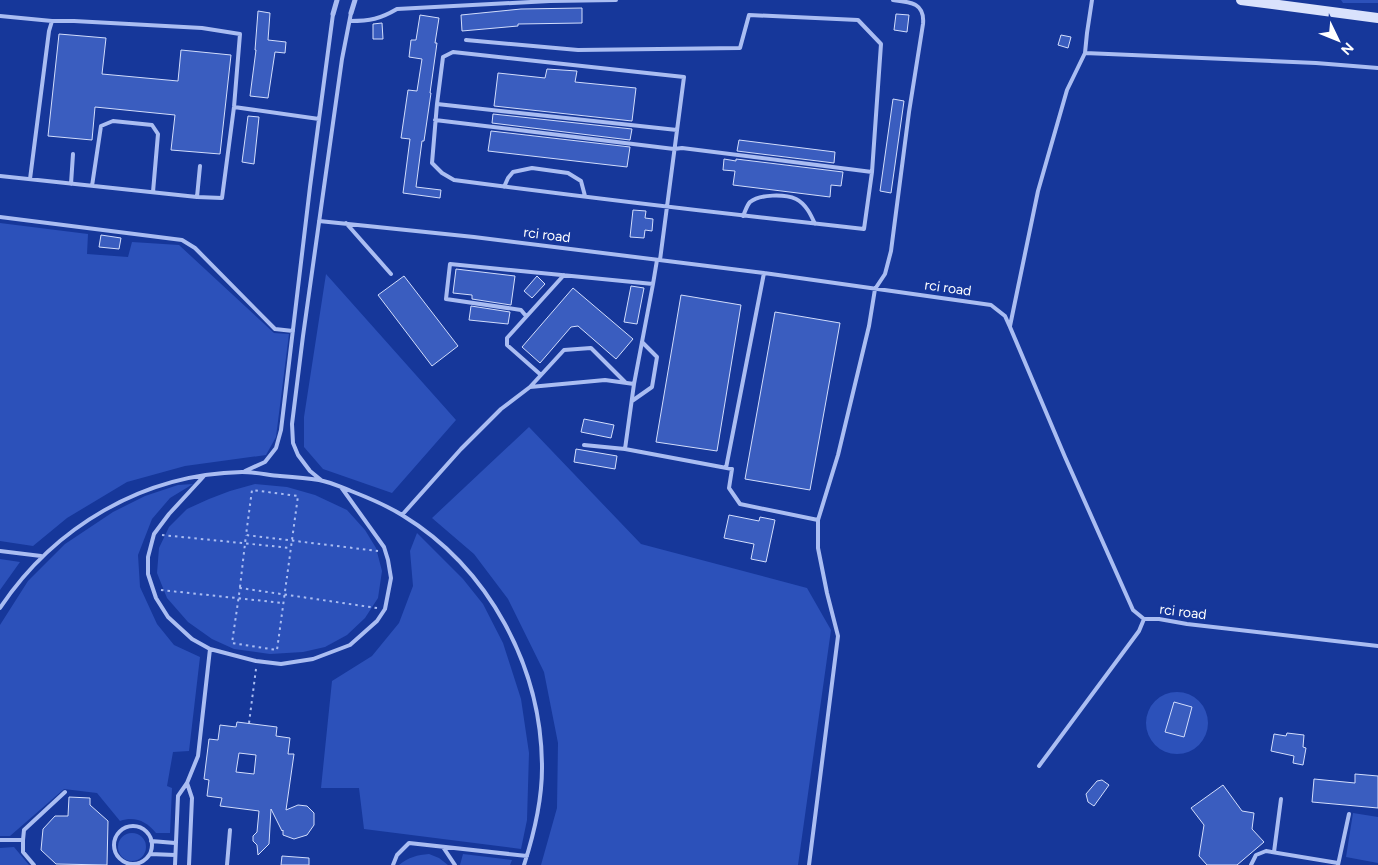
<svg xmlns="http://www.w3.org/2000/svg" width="1378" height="865" font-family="Figtree,sans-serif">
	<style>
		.green { fill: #2c51ba }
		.building { fill: #3a5dbf; stroke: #d2ddfc; fill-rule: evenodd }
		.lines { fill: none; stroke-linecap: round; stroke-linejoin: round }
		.path { stroke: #aabdf2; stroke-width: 2; stroke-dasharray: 2.5 4; stroke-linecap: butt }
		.lane { stroke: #aabdf2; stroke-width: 4 }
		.street { stroke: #aabdf2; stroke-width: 5 }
		.secondary { stroke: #d9e2fc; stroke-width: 10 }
		.labels { text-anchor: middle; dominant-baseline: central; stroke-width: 4.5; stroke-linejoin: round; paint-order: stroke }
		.street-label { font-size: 14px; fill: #fff; stroke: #16379a }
	</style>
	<rect width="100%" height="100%" fill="#16379a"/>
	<path class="green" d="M1341,0H1378V3H1343Z
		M0,223L88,234L87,254L128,257L132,242L179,245L274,333L289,334L276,437L266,455L185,466L127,482L67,518L33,546L0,541Z
		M326,274L456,420L392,493L323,469L304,447V417Z
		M529,427L641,544L807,588L831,630L798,865H541L557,808L558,743L544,672L508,599L474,554L432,518Z
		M193,484L170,498L152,519L138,555L140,587L157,624L174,645L200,657L189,751L173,752L167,786L172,788L170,833H156C146,821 135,816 120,821L97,793L64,789L10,836H0V625L28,581L65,544L113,512L145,496L178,485Z
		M255,484L287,487L315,495L347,510L365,530L376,548L382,571L378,598L365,618L347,635L325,647L303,652L270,654L234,649L212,639L188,622L167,598L157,573L159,548L169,527L187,509L209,499L230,491Z
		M417,533L463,579L483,604L503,643L521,699L529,753L527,820L521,849L364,829L359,788H321L332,681L372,656L399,623L413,586L410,551Z
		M0,559L20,562L0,590Z
		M1146 723a31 31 0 1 1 62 0a31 31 0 1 1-62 0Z
		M1353,813L1378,817V863L1346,857Z
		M118 847a14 14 0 1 1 28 0a14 14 0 1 1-28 0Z
		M14,847L29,865H0V848Z
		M429,854L439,858L448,865H399C409,857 417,855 429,854Z
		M463,854L512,860L510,865H460Z"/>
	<path class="building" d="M582,8V23L518,24V26L462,31L461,15L521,9Z
		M258,11L270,13L268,40L286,42L285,53L275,52L268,98L250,96L256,50H255Z
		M896,14L909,15L907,32L894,30Z
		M420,15L439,18L435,43H437L430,93H431L424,141H422L416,187L441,190L440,198L403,193L410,139L401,138L408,90L417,91L422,59L409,57L411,40H416Z
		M382,23L383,39H373V24Z
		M59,34L106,38L102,74L178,81L181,50L231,55L220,154L171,150L175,115L95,107L92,140L48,136Z
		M1061,35L1071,37L1068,48L1058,45Z
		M547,69L577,71L575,82L636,88L632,121L494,106L498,73L545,78Z
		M893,99L904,101L891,193L880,191Z
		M493,114L632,129L630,140L492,123Z
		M248,116L259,117L254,164L242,162Z
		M491,131L630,147L627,167L488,151Z
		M739,140L835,152L834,163L737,151Z
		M724,159L736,161V159L843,172L841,186L831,185L830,197L733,185L735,171L723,170Z
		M633,210L646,211L645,218L653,219L652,231L645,230L644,238L630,237Z
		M101,235L121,238L119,249L99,247Z
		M456,269L515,276L511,305L472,299V295L453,293Z
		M404,276L458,346L432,366L378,295Z
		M537,276L545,284L532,298L524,291Z
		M631,286L644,288L637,324L624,322Z
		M573,288L633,339L616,359L578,326L571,327L540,363L522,347Z
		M681,295L741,305L717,451L656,442Z
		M471,306L510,312L508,324L469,320Z
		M775,312L840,323L810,490L745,479Z
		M584,419L614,425L611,438L581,432Z
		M576,449L617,456L615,469L574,462Z
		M729,515L759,521L760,517L775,520L766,562L751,559L754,544L724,538Z
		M1174,702L1192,707L1184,737L1165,732Z
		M237,722L277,727L276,736L290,738L288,754H294L286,810L298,805L307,806L314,813V825L307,835L294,839L283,835V830L282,831L271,809L269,844L258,855L257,845L253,841V836L257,832L259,811L220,806L222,798L207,796L209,780L204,779L209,739L218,740L220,725L236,727ZM239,753L256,755L254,774L236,772Z
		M1287,733L1304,735L1303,747L1306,748L1303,765L1293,763L1294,756L1271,751L1274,734L1286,736Z
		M1355,774L1378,776V808L1312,802L1314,779L1355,783Z
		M1102,780L1109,785L1094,806L1088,802L1086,794L1097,781Z
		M1223,785L1242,811L1254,813L1252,829L1264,842L1237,865H1207L1199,856L1204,825L1191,808Z
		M69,797L90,798V805L108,821L107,865L56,864L41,850L43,829L55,816H68Z
		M282,856L309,858V865H281Z"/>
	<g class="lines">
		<path class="path" d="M162,535L291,548
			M240,587L246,535
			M161,590L283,603
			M377,608L240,588L232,643L277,650C284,599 291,547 298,496L252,490L246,535L378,551
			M249,723L256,669"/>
		<path class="lane" d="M0,16L52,21
			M350,21C370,21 380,19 397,9L550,1L616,0
			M466,40L578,50L740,48L749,15L858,20L881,44L872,172L864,229C727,214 591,198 454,180L442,173L432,163L437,104L443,57L453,52L684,77L660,260
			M1085,53L1316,63L1378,68
			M437,104L677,130
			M234,107L319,119
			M435,120L674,149L682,148L872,172
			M0,176L197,197L222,198L234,107L240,34L202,28L74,21H52L49,31L30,179
			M71,184L73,154
			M92,186L101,126L113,121L152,125L158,134L153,192
			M504,187L508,178L513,172L532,168L568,173L581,181L585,196
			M197,197L200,166
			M743,216C745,212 747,205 750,202C760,194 785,194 796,199C806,204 811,215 815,224
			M0,217L182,240L195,248L275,329L293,331
			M319,221L474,237L764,273L991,305L1005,316L1010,327L1065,457L1133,610L1144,619H1159L1187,624L1378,646
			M346,223L391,274
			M653,284L657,260
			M1010,326L1038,191L1067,90L1085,53L1087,33L1092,0
			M541,375L507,345V338L564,275
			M530,387L564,350L591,348L625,382
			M632,401L652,387L657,357L642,342
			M584,445L625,449L732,469L729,488L740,504L818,520
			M625,449L634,384
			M726,468L764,273
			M245,471L265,462L276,448L281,430L310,187L333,14
			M204,476L169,514L154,534L148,557V574L156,598L168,617L192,639L210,649L256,661L281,664L313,659L350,645L377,621L385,609L391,578L388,560L384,547L341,487
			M321,480L310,471L298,455L293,443L292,424L303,336L342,59L351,13
			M402,515L461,449L501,409L530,387L605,380L634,384L653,284L450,264L446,299L521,310L526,316
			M0,551L41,556
			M0,608C54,527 143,474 242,472C254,472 268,475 280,476C293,477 306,478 319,480C330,482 341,487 351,491C369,498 386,505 402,515C489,568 542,667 542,768C542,801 534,834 524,865
			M1039,766L1139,631L1144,619
			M187,783L192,798L189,865
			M114 845a19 19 0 1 1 38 0a19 19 0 1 1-38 0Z
			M0,840H23V852L34,865
			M23,840L24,830L65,792
			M151,841L175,843
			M443,847L455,865
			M1274,852L1281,799
			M150,854L175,855
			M175,865L178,796L187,783L198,756L210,649
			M227,865L230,830
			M393,865L397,855L409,843L527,856
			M809,865L838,636L827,593L818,548V520L838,455L869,326L875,289L885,274L891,251L909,112L923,24C925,3 911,2 893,0
			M1251,865L1256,855L1266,851L1338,863
			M1338,865L1349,814"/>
		<path class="street" d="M351,13L355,0
			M333,14L337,0"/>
		<path class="secondary" d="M1241,0L1378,18"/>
	</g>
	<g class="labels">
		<g class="street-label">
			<text transform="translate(547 235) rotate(7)">rci road</text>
			<text transform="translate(948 288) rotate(8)">rci road</text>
			<text transform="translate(1183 612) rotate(7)">rci road</text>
		</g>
	</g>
	<g transform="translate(1338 40) rotate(133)" stroke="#16379a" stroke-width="4" paint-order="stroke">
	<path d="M0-4L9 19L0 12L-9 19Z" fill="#ffffff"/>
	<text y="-8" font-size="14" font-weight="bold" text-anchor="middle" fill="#ffffff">N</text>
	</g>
</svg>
